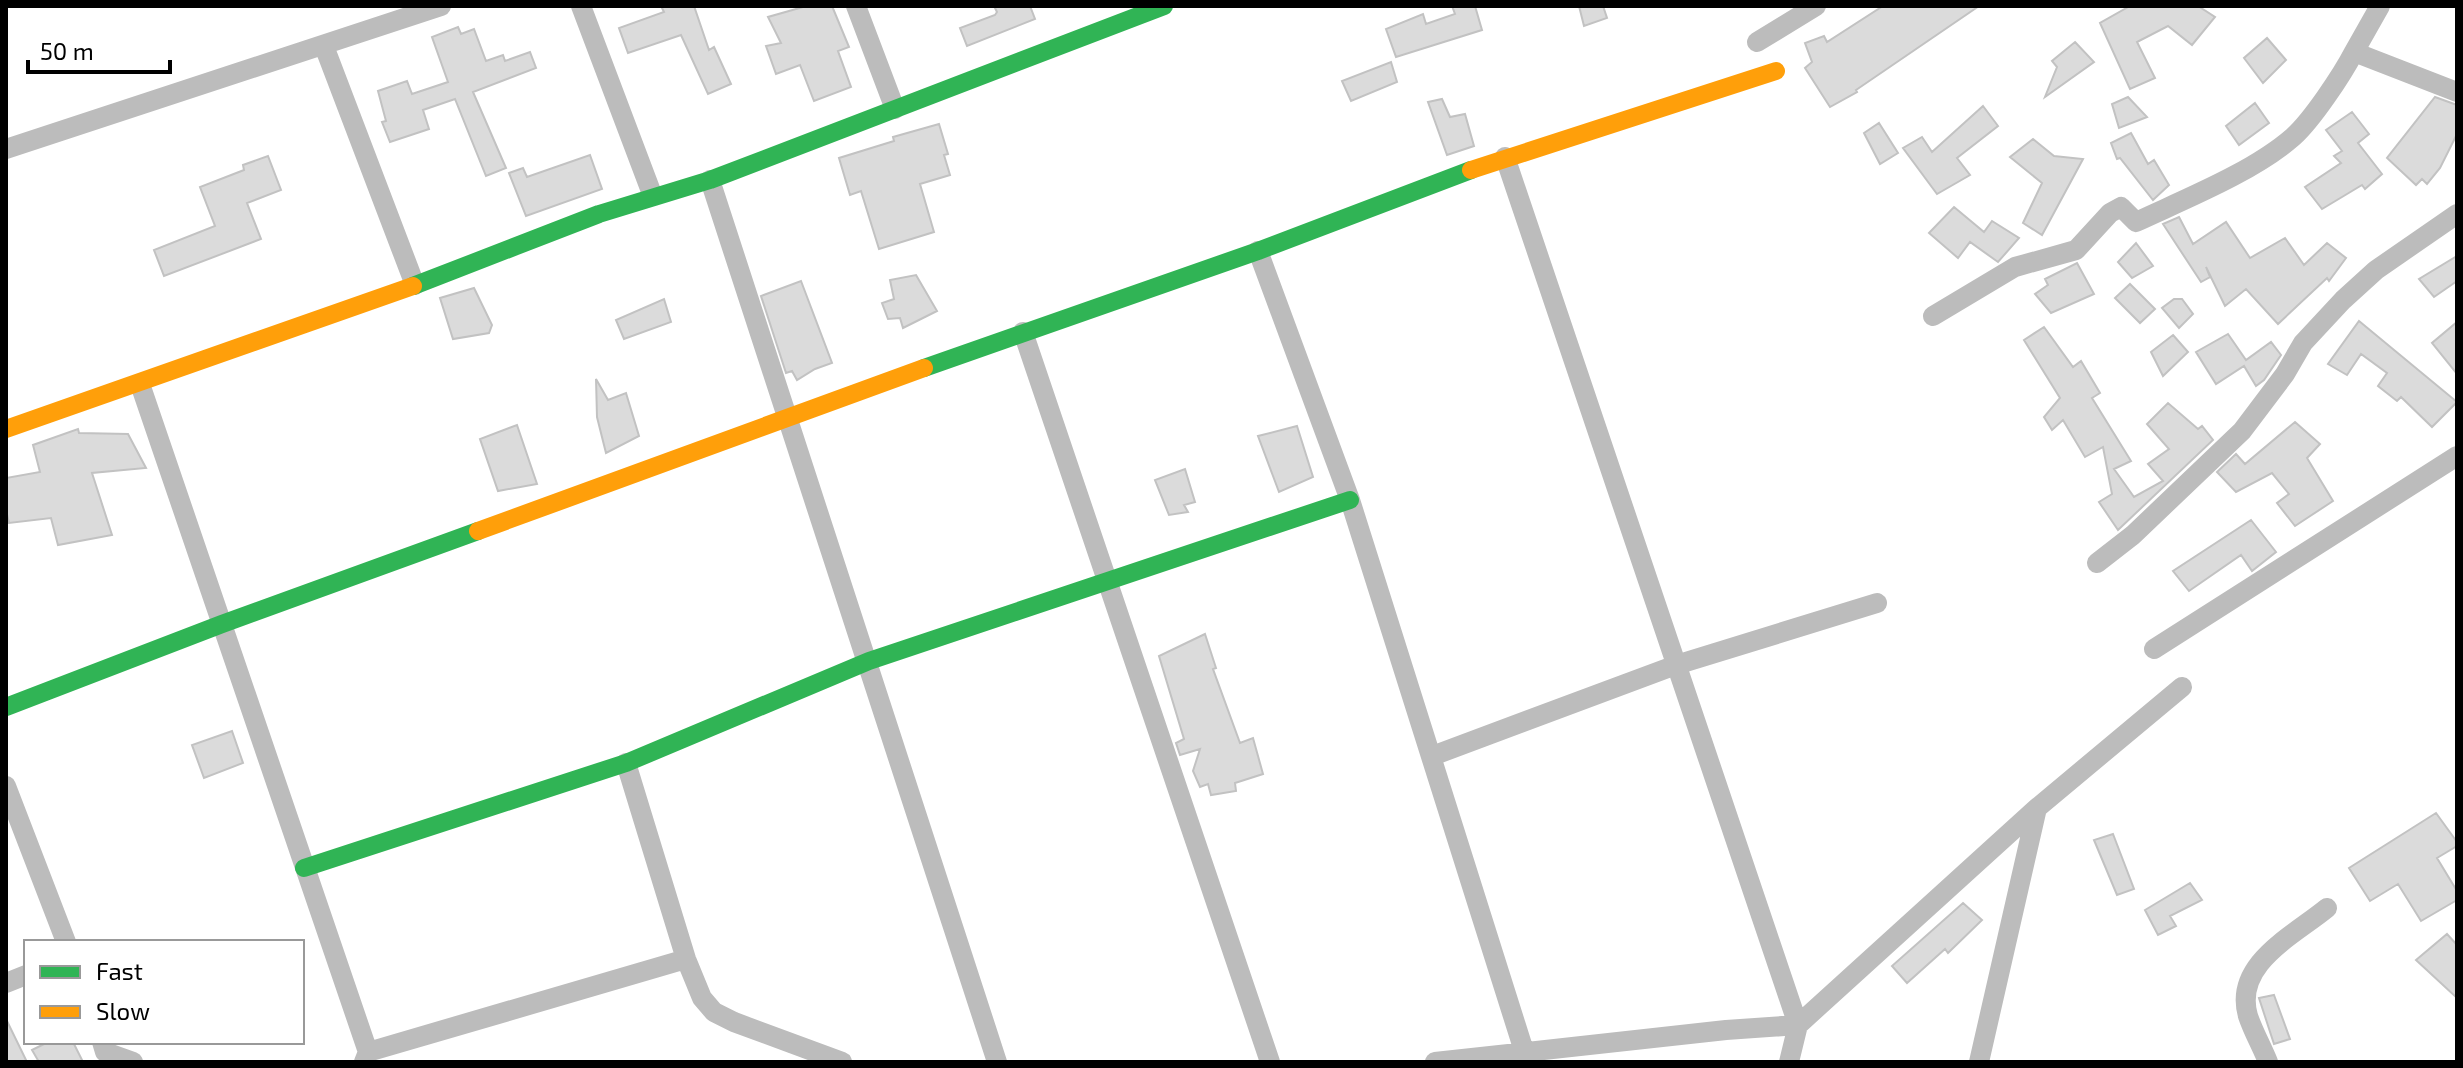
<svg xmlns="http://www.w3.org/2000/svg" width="2463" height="1068" font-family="'Exo 2',sans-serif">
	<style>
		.building { fill: #dbdbdb; stroke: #c2c2c2; stroke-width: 2 }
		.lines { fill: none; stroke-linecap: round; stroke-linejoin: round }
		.street { stroke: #bcbcbc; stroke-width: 20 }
		.fast { stroke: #30b455; stroke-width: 18 }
		.slow { stroke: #ff9f0a; stroke-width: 18 }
	</style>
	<rect width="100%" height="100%" fill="#fff"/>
	<path class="building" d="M661,6H694L709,50L714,47L731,84L708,94L681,35L628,53L619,28L664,12Z
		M832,6L849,47L838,51L851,87L814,101L800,65L776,74L766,46L781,43L768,17L803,7Z
		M994,6H1030L1035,19L967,46L960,28L995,15L997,12Z
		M1452,6H1475L1482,30L1396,57L1386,29L1423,14L1426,24L1455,14Z
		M1579,6H1603L1607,18L1584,26Z
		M1883,6H1979L1856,90L1857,92L1830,107L1805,68L1812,62L1805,43L1824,36L1827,42Z
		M2130,6H2198L2215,17L2192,45L2168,26L2137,42L2155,78L2130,89L2100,23Z
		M458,27L461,34L474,29L486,61L503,55L505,61L530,52L536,68L473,92L506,168L486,176L455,99L423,110L429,129L390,142L382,122L386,121L378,91L407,81L412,94L448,82L432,37Z
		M2267,38L2286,60L2263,83L2244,58Z
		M2075,42L2094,62L2045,97L2057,67L2052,61Z
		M1391,62L1397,82L1351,101L1342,81Z
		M2128,97L2147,117L2119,128L2112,104Z
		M2435,97L2457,105V134L2440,168L2427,184L2422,179L2416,185L2387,158Z
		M1442,99L1450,117L1465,114L1474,146L1447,155L1428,102Z
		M2255,103L2269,123L2239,145L2226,126Z
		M1983,106L1998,126L1957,158L1970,175L1937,194L1903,148L1922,137L1932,152Z
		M2352,112L2369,134L2358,143L2382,174L2365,189L2362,185L2322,209L2305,187L2341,163L2334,156L2342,151L2326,130Z
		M1879,123L1898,153L1880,164L1864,133Z
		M939,124L948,154L944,155L950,175L920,184L934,232L879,249L861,191L850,195L839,158L894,141L893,137Z
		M2131,133L2148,164L2154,160L2169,185L2153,200L2120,158L2117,159L2111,143Z
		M2033,139L2054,156L2083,159L2042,235L2023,223L2042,183L2010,157Z
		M590,155L602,189L526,216L509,173L523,168L527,177Z
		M268,156L281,190L247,203L261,239L164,276L154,250L215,226L200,187L244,170L243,165Z
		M1954,207L1984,232L1992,221L2019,238L1998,262L1970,242L1958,258L1929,233Z
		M2179,217L2193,244L2226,222L2250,258L2285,238L2304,265L2327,243L2346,258L2329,281L2327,278L2278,324L2246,289L2225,306L2206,267L2210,277L2201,282L2163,224Z
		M2136,243L2153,266L2132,278L2118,262Z
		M2457,256V281L2434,297L2419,279Z
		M2077,263L2094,294L2051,313L2035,294L2048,285L2045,279Z
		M916,275L937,311L903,328L900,318L888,319L882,303L894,299L890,280Z
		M801,281L832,363L815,369L797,380L792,371L786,373L761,296Z
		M2130,284L2155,309L2140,323L2115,298Z
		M474,288L492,325L489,333L453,339L440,298Z
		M664,299L671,322L624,339L616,320Z
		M2174,299H2182L2193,314L2179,328L2162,308Z
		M2359,321L2457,402L2432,427L2401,397L2397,401L2378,386L2387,373L2361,354L2347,375L2328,364Z
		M2457,322V374L2432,343Z
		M2044,327L2073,367L2081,361L2100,393L2092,398L2131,461L2114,469L2134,497L2163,481L2148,464L2169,449L2147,424L2168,403L2198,429L2202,426L2213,440L2118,530L2099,502L2112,494L2103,447L2085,457L2063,420L2052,430L2044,417L2060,398L2024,340Z
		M2228,334L2246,360L2271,342L2281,355L2264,380L2256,386L2244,366L2216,384L2196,352Z
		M2173,335L2188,352L2163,376L2151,352Z
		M596,379L608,400L626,393L639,436L606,453L597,417Z
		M2295,422L2320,444L2307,458L2333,501L2295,526L2277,503L2289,494L2272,473L2236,492L2217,472L2236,454L2245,464Z
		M517,425L537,484L498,491L480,439Z
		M1297,426L1313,477L1279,492L1258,436Z
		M78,429L79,433L128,434L146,468L92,473L112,535L58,545L51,518L9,523L6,510V478L40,472L33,445Z
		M1185,469L1195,502L1184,505L1188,512L1169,515L1155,480Z
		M2251,520L2276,552L2252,571L2241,555L2189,591L2173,571Z
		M1205,634L1216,668L1213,669L1240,743L1253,738L1263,774L1235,783L1236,791L1211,795L1208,784L1200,787L1193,771L1200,749L1180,755L1176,743L1184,739L1159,656Z
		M232,731L243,763L204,778L192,745Z
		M2436,813L2457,842V846L2437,858L2457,891V900L2421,921L2398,884L2370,901L2349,868Z
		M2113,834L2134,889L2117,895L2094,840Z
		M2190,883L2202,900L2170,916L2176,926L2158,935L2145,910Z
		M1963,903L1982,920L1948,953L1945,949L1907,983L1892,966Z
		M2447,934L2457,945V998L2416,960Z
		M2274,995L2290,1039L2274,1044L2259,998Z
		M6,1019L27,1062H6Z
		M48,1042H73L83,1062H39L32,1050Z"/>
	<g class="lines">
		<path class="street" d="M581,6L652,194
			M856,6L895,109
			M2380,6L2354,52L2457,92
			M1757,42L1816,6
			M324,46L415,285
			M6,149L441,6
			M1505,157L1798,1025L1789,1062
			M710,180C804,474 903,767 997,1062
			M1258,251L1350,500L1524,1051
			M1933,316L2015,267L2076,250L2110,213L2121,207L2136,222C2185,199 2253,172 2293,137C2312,120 2342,75 2354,52
			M1023,332L1270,1062
			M140,384L368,1052L364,1062
			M2097,563L2133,535L2242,431L2285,374L2303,343L2343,300L2376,270L2457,214
			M2154,649L2457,456
			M1432,756L1676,665L1877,603
			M626,763L686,959L702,998L714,1012L734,1022L842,1062
			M6,786L66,942
			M6,983L26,975
			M102,1042L105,1052L133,1062
			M368,1052L686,959
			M1435,1062L1726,1030L1798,1025L2037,808L2182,687
			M1979,1062L2037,808
			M2268,1062C2262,1047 2253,1031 2248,1016C2233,964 2293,936 2327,908"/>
		<path class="fast" d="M413,286L599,214L710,180L1164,6
			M924,368L1258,251L1471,170
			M6,707L222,624L478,531
			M304,868L626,763L869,661L1350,500"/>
		<path class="slow" d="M1471,170L1776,71
			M6,429L413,286
			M478,531L924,368"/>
	</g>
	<rect width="2463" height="1068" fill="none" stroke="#000000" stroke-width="16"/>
	<rect x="24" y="940" width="280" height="104" fill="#ffffff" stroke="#999999" stroke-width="2"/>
	<rect x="40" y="966" width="40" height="12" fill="#30b455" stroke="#999999" stroke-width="2"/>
	<text x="96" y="980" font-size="24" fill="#000000">Fast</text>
	<rect x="40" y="1006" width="40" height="12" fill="#ff9f0a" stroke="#999999" stroke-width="2"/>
	<text x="96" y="1020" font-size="24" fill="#000000">Slow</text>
	<path d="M28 60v12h142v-12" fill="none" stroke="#000000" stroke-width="4"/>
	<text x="40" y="60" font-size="24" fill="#000000" stroke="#ffffff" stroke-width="6" paint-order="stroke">50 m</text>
</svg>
